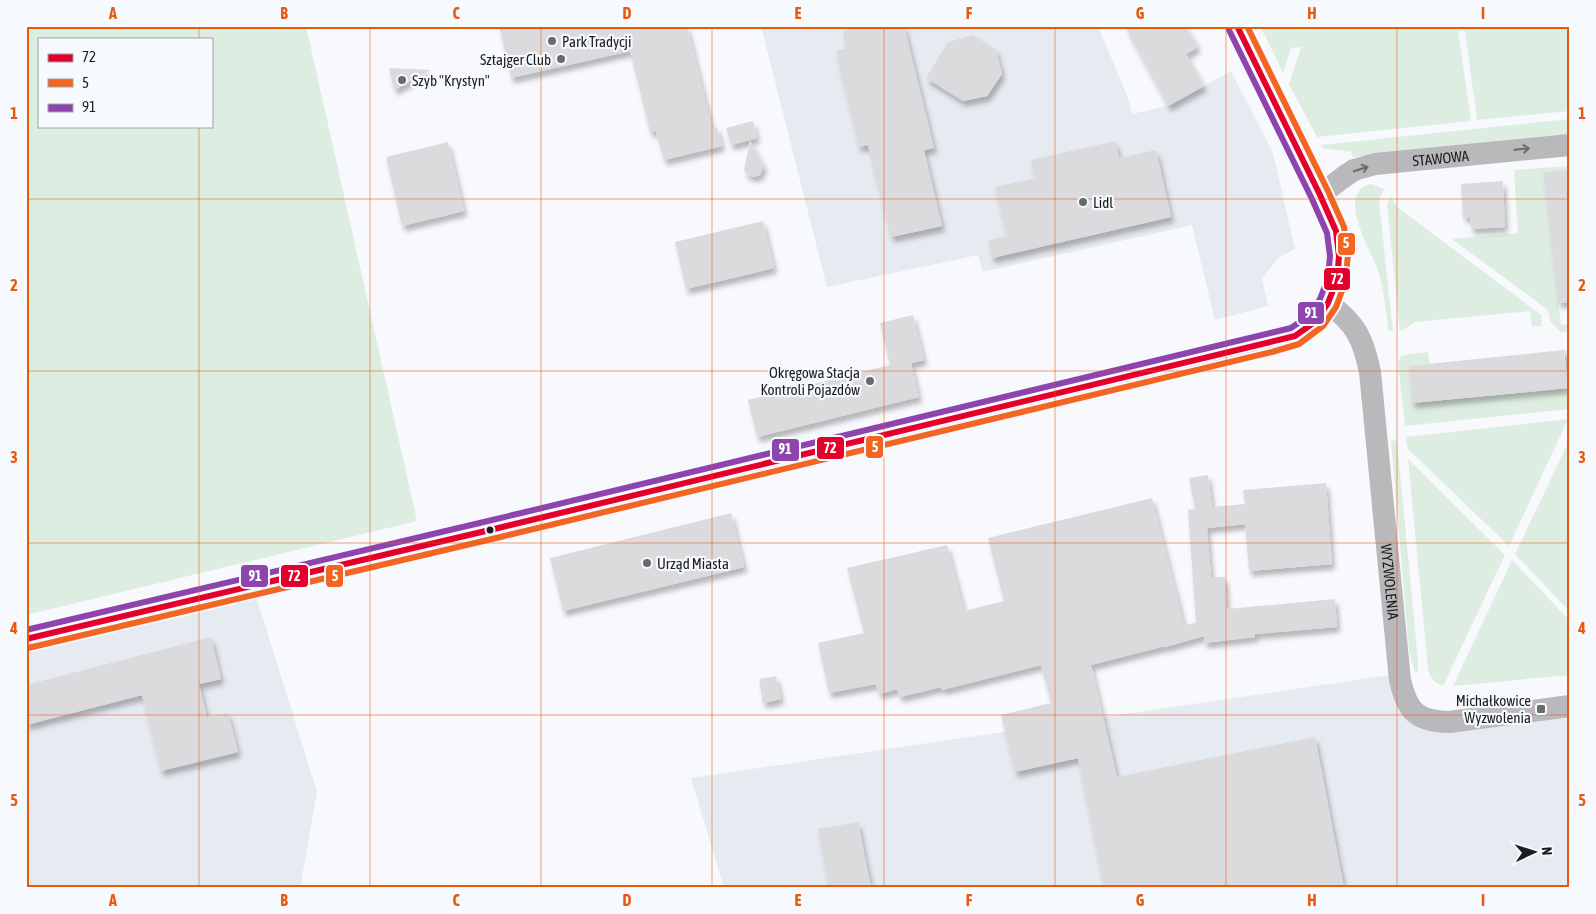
<svg xmlns="http://www.w3.org/2000/svg" width="1596" height="914" font-family="'Asap Condensed',sans-serif">
	<style>
		.built { fill: #e6eaf1 }
		.green { fill: #deede1; fill-rule: evenodd }
		.building { fill: #dbdbde; filter: url(#shadow) }
		.lines { fill: none; stroke-linecap: round; stroke-linejoin: round }
		.minor { stroke: #b9b8ba; stroke-width: 22 }
		.bus-1-casing { stroke: #f6f9fd; stroke-width: 10 }
		.bus-2-casing { stroke: #f6f9fd; stroke-width: 10 }
		.bus-3-casing { stroke: #f6f9fd; stroke-width: 10 }
		.bus-1 { stroke: #e4002b; stroke-width: 6 }
		.bus-2 { stroke: #f26522; stroke-width: 6 }
		.bus-3 { stroke: #8e44ad; stroke-width: 6 }
		.oneway { stroke: #6a6a6c }
		.grid { fill: none; stroke: #e8590c; stroke-width: 1; stroke-opacity: 0.55 }
		.poi-dot { fill: #696a6c; stroke: #f6f9fd; stroke-width: 2 }
		.bus-dot { fill: #1c1d1f; stroke: #f6f9fd; stroke-width: 2 }
		.labels { text-anchor: middle; dominant-baseline: central; stroke-width: 4.5; stroke-linejoin: round; paint-order: stroke }
		.poi-label { font-size: 15px; fill: #1c1d1f; stroke: #f6f9fd; text-anchor: start }
		.street-label { font-size: 15px; fill: #1c1d1f; stroke: #f6f9fd }
		.line-badge { stroke: #f6f9fd; stroke-width: 2 }
		.badge-label { font-size: 14px; text-anchor: middle; font-weight: bold; fill: #fff }
		.neatline { fill: none; stroke: #e8590c; stroke-width: 2 }
		.grid-label { font-size: 16px; text-anchor: middle; font-weight: bold; fill: #e8590c }
	</style>
	<defs>
		<filter id="shadow"><feDropShadow dx="3" dy="5.5" stdDeviation="2.5" flood-color="#0004"/></filter>
	</defs>
	<rect width="100%" height="100%" fill="#f7f9fc"/>
	<path class="built" d="M761,26H1098L1128,98L1132,114L1168,106L1231,71L1273,153L1295,249L1278,258L1262,279L1268,306L1215,320L1192,225L983,272L978,255L827,287Z
		M256,596L317,792L300,888H26V652Z
		M1397,674L1414,716L1570,706V888H724L691,778Z"/>
	<path class="green" d="M26,26H306L417,521L26,615ZM39,39H211V126H39Z
		M1263,26H1570V111L1477,120L1465,31H1458L1471,121L1317,137L1289,84L1301,47L1291,48L1283,73L1262,29Z
		M1570,119V137L1353,157L1351,152L1322,148L1321,145Z
		M1570,166V170L1543,173L1561,325L1570,324V331L1561,332L1550,321L1548,310L1452,239L1518,233L1514,170Z
		M1371,184L1384,189L1379,201L1393,332L1388,330C1386,309 1384,288 1377,268C1370,248 1335,193 1371,184Z
		M1391,197L1397,207L1541,315L1542,326H1532L1530,311L1415,322L1404,330L1400,331L1387,204Z
		M1564,350L1570,351V409L1405,426L1398,364L1400,357L1405,355L1428,352L1430,364L1409,366L1413,403L1568,388Z
		M1568,419L1509,546L1408,449L1406,437Z
		M1570,439V612L1515,554Z
		M1397,440L1418,661V671L1415,673L1409,650L1391,441Z
		M1408,459L1505,555L1443,686C1434,683 1430,678 1428,669Z
		M1512,560L1570,621V675L1453,686Z"/>
	<path class="building" d="M499,26H687L712,129L717,127L722,146L664,160L656,131L650,132L630,51L511,78Z
		M863,26H904L934,148L924,150L942,226L891,237L868,145L859,147L836,51L846,49L843,31Z
		M1125,26H1186L1198,47L1186,54L1204,86L1168,106Z
		M973,35L996,50L1002,74L987,96L963,101L926,78L948,42Z
		M389,68L431,70L394,90Z
		M753,121L757,138L731,145L726,128Z
		M750,141L764,166L760,175L754,177L748,175L744,170Z
		M1115,141L1119,158L1156,150L1171,217L992,258L988,240L1007,236L995,187L1035,178L1031,160Z
		M448,142L464,211L402,226L386,157Z
		M1570,170V302L1558,303L1543,172Z
		M1503,181L1505,227L1471,229L1470,217L1463,218L1461,184Z
		M763,221L774,268L686,289L675,242Z
		M913,315L924,360L911,363L919,397L757,437L748,400L890,365L880,323Z
		M1564,350L1568,388L1412,403L1409,366Z
		M1208,475L1212,507L1245,504L1243,490L1326,483L1332,564L1249,571L1245,524L1207,528L1211,577H1225L1227,609L1335,599L1337,627L1255,634V637L1204,643V636L1165,647V646L1091,665L1117,777L1315,737L1344,888H1104L1078,758L1015,772L1001,715L1051,703L1041,665L942,690L941,687L900,697L897,689L879,694L876,684L829,693L818,643L864,633L847,568L947,545L964,611L1004,601L988,538L1152,498L1184,625L1196,623L1188,510L1195,509L1189,478Z
		M731,513L744,567L563,611L550,558Z
		M211,637L221,679L199,684L207,718L228,713L238,752L161,771L142,695L26,725V685Z
		M776,676L781,699L763,703L759,679Z
		M858,822L871,888H829L818,829Z"/>
	<g class="lines">
		<g class="minor">
			<path id="s1" d="M1320,195L1345,176L1354,170L1375,164L1570,145"/>
			<path id="s2" d="M1328,303C1356,324 1363,338 1370,372L1400,680C1407,711 1416,721 1449,722L1570,706"/>
			<path d="M26,639L490,530L1270,343L1295,336L1316,321L1328,303L1337,280L1339,256L1336,231L1320,195L1237,26"/>
		</g>
		<g class="bus-1-casing">
			<path id="bus-1" d="M26,639L490,530L1295,336L1316,321L1328,303L1337,280L1339,256L1336,231L1320,195L1237,26"/>
		</g>
		<g class="bus-2-casing">
			<path id="bus-2" d="M28,648L492,539L1272,352L1299,344L1323,326L1336,307L1345,283L1348,255L1344,227L1328,191L1247,26"/>
		</g>
		<g class="bus-3-casing">
			<path id="bus-3" d="M26,630L488,521L1291,328L1310,315L1320,299L1328,278L1330,256L1327,233L1312,199L1229,30"/>
		</g>
		<use href="#bus-1" class="bus-1"/>
		<use href="#bus-2" class="bus-2"/>
		<use href="#bus-3" class="bus-3"/>
	</g>
	<defs><path id="oneway-shaft" d="M-6 0H5M1.5-3L5.5 0L1.5 3" fill="none" stroke-width="1.6" stroke-linecap="round" stroke-linejoin="round" transform="scale(1.25)"/></defs>
	<g class="oneway">
		<use href="#oneway-shaft" transform="translate(1522 149) rotate(-6)"/>
		<use href="#oneway-shaft" transform="translate(1361 169) rotate(-18)"/>
	</g>
	<path class="grid" d="M199,26V39M370,26V888M541,26V888M712,26V888M884,26V888M1055,26V888M1226,26V888M1397,26V888M199,126V888M26,199H1570M26,371H1570M26,543H1570M26,715H1570"/>
	<g class="poi-dot">
		<circle cx="552" cy="41" r="5"/>
		<circle cx="561" cy="59" r="5"/>
		<circle cx="402" cy="80" r="5"/>
		<circle cx="1083" cy="202" r="5"/>
		<circle cx="870" cy="381" r="5"/>
		<circle cx="647" cy="563" r="5"/>
		<rect x="1536" y="704" width="10" height="10" rx="2.5"/>
	</g>
	<circle class="bus-dot" cx="490" cy="530" r="4.5"/>
	<g class="labels">
		<g class="poi-label">
			<text x="562" y="41">Park Tradycji</text>
			<text x="551" y="59" text-anchor="end">Sztajger Club</text>
			<text x="412" y="80">Szyb "Krystyn"</text>
			<text x="1093" y="202">Lidl</text>
			<text x="860" y="372" text-anchor="end">Okręgowa Stacja<tspan x="860" dy="17">Kontroli Pojazdów</tspan></text>
			<text x="657" y="563">Urząd Miasta</text>
			<text x="1531" y="700" text-anchor="end">Michałkowice<tspan x="1531" dy="17">Wyzwolenia</tspan></text>
		</g>
		<g class="street-label">
			<text stroke="none"><textPath href="#s1" startOffset="130">STAWOWA</textPath></text>
			<text stroke="none"><textPath href="#s2" startOffset="294">WYZWOLENIA</textPath></text>
		</g>
	</g>
	<g class="line-badge">
		<rect x="1337" y="232" width="19" height="24" rx="5" fill="#f26522"/>
		<rect x="1323" y="267" width="28" height="24" rx="5" fill="#e4002b"/>
		<rect x="1297" y="301" width="28" height="24" rx="5" fill="#8e44ad"/>
		<rect x="865" y="435" width="19" height="24" rx="5" fill="#f26522"/>
		<rect x="816" y="436" width="29" height="24" rx="5" fill="#e4002b"/>
		<rect x="771" y="438" width="29" height="24" rx="5" fill="#8e44ad"/>
		<rect x="325" y="564" width="19" height="24" rx="5" fill="#f26522"/>
		<rect x="280" y="564" width="29" height="24" rx="5" fill="#e4002b"/>
		<rect x="240" y="564" width="29" height="24" rx="5" fill="#8e44ad"/>
	</g>
	<g class="badge-label">
		<text x="1346" y="248">5</text>
		<text x="1337" y="284">72</text>
		<text x="1311" y="318">91</text>
		<text x="875" y="452">5</text>
		<text x="830" y="453">72</text>
		<text x="785" y="454">91</text>
		<text x="335" y="581">5</text>
		<text x="294" y="581">72</text>
		<text x="255" y="581">91</text>
	</g>
	<rect width="1596" height="914" fill="none" stroke="#f6f9fd" stroke-width="55"/>
	<rect x="38" y="38" width="175" height="90" fill="#f6f9fd" stroke="#9fa1a4"/>
	<rect x="48" y="54" width="25" height="8" fill="#e4002b" stroke="#9fa1a4"/>
	<text x="82" y="62" font-size="15" fill="#1c1d1f">72</text>
	<rect x="48" y="79" width="25" height="8" fill="#f26522" stroke="#9fa1a4"/>
	<text x="82" y="88" font-size="15" fill="#1c1d1f">5</text>
	<rect x="48" y="104" width="25" height="8" fill="#8e44ad" stroke="#9fa1a4"/>
	<text x="82" y="112" font-size="15" fill="#1c1d1f">91</text>
	<g transform="translate(1534 852) rotate(86)" stroke="#f6f9fd" stroke-width="4" paint-order="stroke">
	<path d="M0-4L9 19L0 12L-9 19Z" fill="#1c1d1f"/>
	<text y="-8" font-size="14" font-weight="bold" text-anchor="middle" fill="#1c1d1f">N</text>
	</g>
	<rect x="28" y="28" width="1540" height="858" class="neatline"/>
	<g class="grid-label">
		<text x="113" y="19">A</text>
		<text x="284" y="19">B</text>
		<text x="456" y="19">C</text>
		<text x="627" y="19">D</text>
		<text x="798" y="19">E</text>
		<text x="969" y="19">F</text>
		<text x="1140" y="19">G</text>
		<text x="1312" y="19">H</text>
		<text x="1483" y="19">I</text>
		<text x="14" y="119">1</text>
		<text x="1582" y="119">1</text>
		<text x="14" y="291">2</text>
		<text x="1582" y="291">2</text>
		<text x="14" y="463">3</text>
		<text x="1582" y="463">3</text>
		<text x="14" y="634">4</text>
		<text x="1582" y="634">4</text>
		<text x="14" y="806">5</text>
		<text x="1582" y="806">5</text>
		<text x="113" y="906">A</text>
		<text x="284" y="906">B</text>
		<text x="456" y="906">C</text>
		<text x="627" y="906">D</text>
		<text x="798" y="906">E</text>
		<text x="969" y="906">F</text>
		<text x="1140" y="906">G</text>
		<text x="1312" y="906">H</text>
		<text x="1483" y="906">I</text>
	</g>
</svg>
